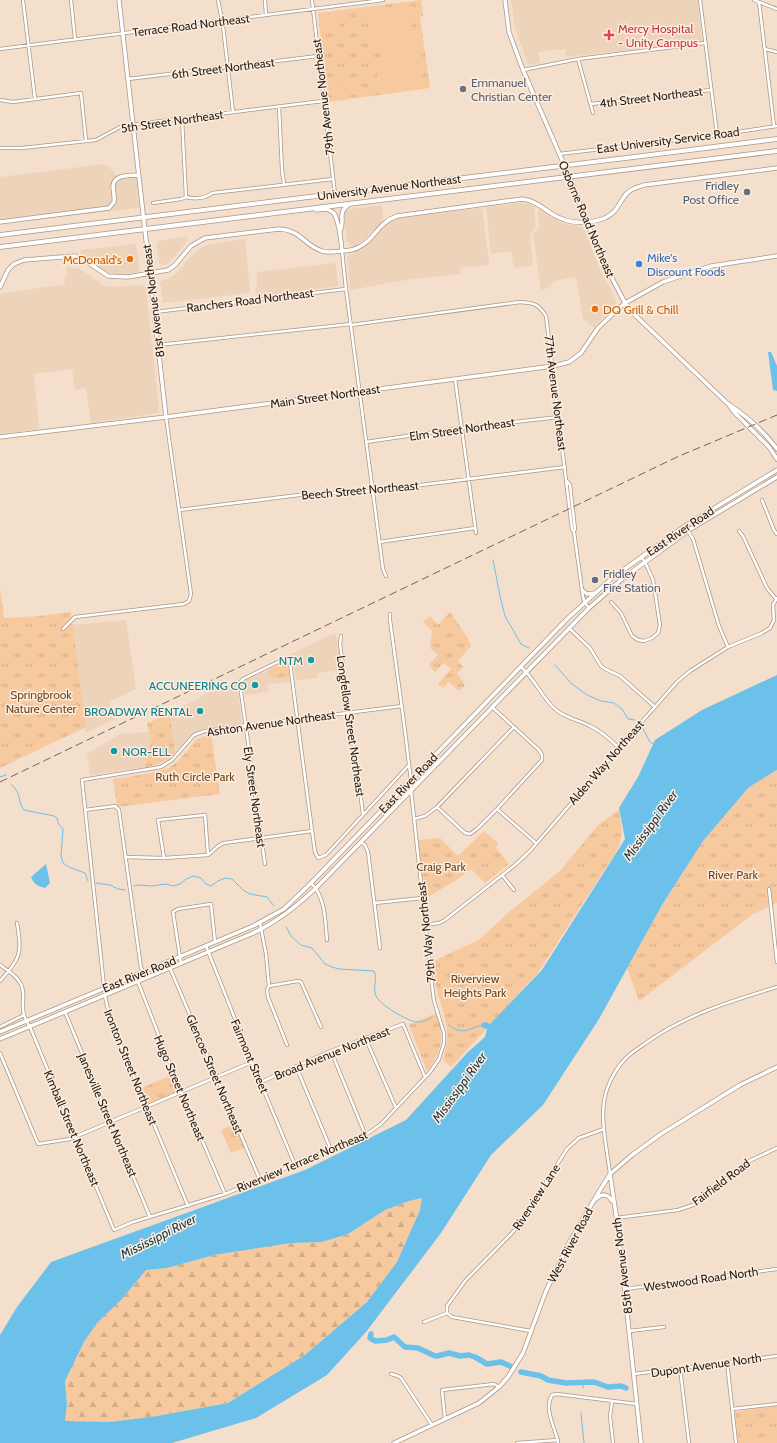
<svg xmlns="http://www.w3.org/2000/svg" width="777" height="1443" font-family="Cabin,sans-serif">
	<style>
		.built { fill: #eed3bb }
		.grass { fill: url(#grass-tufts) }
		.forest { fill: url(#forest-firs) }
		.pitch { fill: #f6c99f }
		.water { fill: #6cc1eb; fill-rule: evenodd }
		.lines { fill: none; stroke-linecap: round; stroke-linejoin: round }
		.stream { stroke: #6cc1eb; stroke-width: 1 }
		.river { stroke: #6cc1eb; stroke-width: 5.5 }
		.street-casing { stroke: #aa9785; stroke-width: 4 }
		.secondary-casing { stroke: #aa9785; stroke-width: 5 }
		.primary-casing { stroke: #aa9785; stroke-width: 5.5 }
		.street { stroke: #fff; stroke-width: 2.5 }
		.secondary { stroke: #fff; stroke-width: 3.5 }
		.primary { stroke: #fff; stroke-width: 4 }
		.rail { stroke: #72665a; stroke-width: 1; stroke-dasharray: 8 4; stroke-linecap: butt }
		.health-dot { fill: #e0444e; stroke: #feedde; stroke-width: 1.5 }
		.worship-dot { fill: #6b7280; stroke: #feedde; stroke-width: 1.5 }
		.service-dot { fill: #5c6f8a; stroke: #feedde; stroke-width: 1.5 }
		.food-dot { fill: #e8710a; stroke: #feedde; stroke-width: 1.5 }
		.shop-dot { fill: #3f7fe0; stroke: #feedde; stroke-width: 1.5 }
		.culture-dot { fill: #0f9aa8; stroke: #feedde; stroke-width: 1.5 }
		.labels { text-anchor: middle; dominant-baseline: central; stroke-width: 3; stroke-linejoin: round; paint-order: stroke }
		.street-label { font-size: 12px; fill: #251e17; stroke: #feedde }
		.health-label { font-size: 12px; fill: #be3a42; stroke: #feedde; text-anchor: start }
		.worship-label { font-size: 12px; fill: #5b616d; stroke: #feedde; text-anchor: start }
		.service-label { font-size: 12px; fill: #4e5e75; stroke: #feedde; text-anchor: end }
		.shop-label { font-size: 12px; fill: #366cbe; stroke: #feedde; text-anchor: start }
		.food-label { font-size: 12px; fill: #c56008; stroke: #feedde; text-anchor: end }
		.culture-label { font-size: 12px; fill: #0d838f; stroke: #feedde; text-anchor: end }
		.park-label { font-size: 12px; fill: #71491e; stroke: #feedde }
		.water-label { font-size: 13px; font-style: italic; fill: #153b4d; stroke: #feedde }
	</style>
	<defs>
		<pattern id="grass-tufts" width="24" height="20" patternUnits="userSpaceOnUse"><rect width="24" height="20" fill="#f6c99f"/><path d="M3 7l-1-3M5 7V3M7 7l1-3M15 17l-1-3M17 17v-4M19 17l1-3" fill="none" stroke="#d3ac88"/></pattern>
		<pattern id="forest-firs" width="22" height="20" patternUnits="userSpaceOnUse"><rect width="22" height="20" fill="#f6c99f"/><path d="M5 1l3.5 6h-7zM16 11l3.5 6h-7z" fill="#d3ac88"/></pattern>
	</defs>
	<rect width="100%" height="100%" fill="#f4dfcc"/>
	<path class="built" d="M511,0H698L702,42L566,57L565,49L538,52L540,63L528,65L515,28Z
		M104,164L109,167L117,176L136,173L139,208L0,224V177Z
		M520,203L531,204L536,206L534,209L536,226L530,235L533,265L514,268L511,251L491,254L486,207Z
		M382,205L383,220L367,238L355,247L350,245L347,241L344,219L345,212L349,209Z
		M482,208L489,261L488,265L460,268L461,274L412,279L350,290L347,256L361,250L382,228L391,220L398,218Z
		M540,209L559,222L582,227L586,233L599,268L613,294L616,303L594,328L583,319L576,277L555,281L547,288L541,290L533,235L539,227L538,211Z
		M187,236L188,240L185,244L173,258L168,263L163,265L159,264L157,245L159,241Z
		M245,239L250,293L163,303L160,282L176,274L189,258L202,247L209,244Z
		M136,244L140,271L134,273L121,275L106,272L93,262L81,255V250Z
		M336,263L338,286L256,297L255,291L257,284V272Z
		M67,267L80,269L103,285L113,287L142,285L146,288L159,409L158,413L91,423L86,388L75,390L72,369L34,374L39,429L0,434V294L65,284L64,278L67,277Z
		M126,620L136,689L109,702L115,719L86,733L72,625Z
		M335,634L337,638L342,670L317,673L318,678L296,680L294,667L291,660L284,657L331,635Z
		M267,671V673L272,679L290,677L291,682L268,684V692L245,695L243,683L245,680Z
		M237,683L242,724L203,729L192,734L175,752L170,714L222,685Z
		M149,732L151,742L145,758L146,767L90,775L87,754L120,734Z"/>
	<path class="grass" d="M421,0L423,16L420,17L430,88L328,102L318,13Z
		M0,587L4,618L40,616L71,612L86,727L0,768Z
		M450,612L467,637L471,646L458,661L463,667L457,673L465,685L459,691L449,682L443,688L438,684L451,669L444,663L435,672L429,665L438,655L430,648L432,631L423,622L430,616L438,625Z
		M284,662L288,664L290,677L272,679L267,673V671Z
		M170,714L175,752C169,762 157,765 146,767L145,758L151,742L147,723Z
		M211,734L220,794L117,807L113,779L152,773L169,768L180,759L197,739Z
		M777,770V903L753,914L639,1001L627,968L662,905L703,841L749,787Z
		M619,810C622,830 624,834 616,852L537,974L451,1067L443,1060L447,1042V1027L435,982L434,961L480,939L509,912L560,871L599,824Z
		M484,831L498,843L496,848L509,864L485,883L471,869L461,877L425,899L418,840L440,838L458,856Z
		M436,1013C445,1037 442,1051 427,1071L409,1025Z
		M174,1074L182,1091L146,1106L139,1089Z
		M236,1123L246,1147L231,1153L221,1130Z
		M777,1406V1443H738L735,1412Z"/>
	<path class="forest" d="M422,1197L420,1210L397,1262L367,1302L305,1355L228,1403L151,1417L109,1422L65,1421L67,1404L65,1381L84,1342L97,1323L122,1299L146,1270L167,1268L214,1255L291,1243L322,1242L348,1234L385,1210L409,1201Z"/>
	<path class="pitch" d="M414,6C418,34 398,50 371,51L373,10L375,8Z
		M339,12L340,28L324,30L322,15Z
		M418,42L420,84L417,87L376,89C376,61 390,45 418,42Z
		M357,82L360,83L361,93L359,94L333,97L331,95L330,87L332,85Z"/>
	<path class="water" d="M768,352H771L777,366V391L773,390Z
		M777,675V770L749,787L703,841L662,905L599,1019L543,1105L491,1155L441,1233L366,1332L327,1375L256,1418L172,1443H0V1335L17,1307L51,1262L305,1170L406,1120L468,1052L485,1037L487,1029L481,1027L482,1023L486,1022L490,1024L542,970L625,839L619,808L638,777L655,740L702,710ZM422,1198L420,1210L397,1262L367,1302L305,1355L228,1403L151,1417L109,1422L65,1421L67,1404L65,1381L84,1342L97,1323L122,1299L146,1270L167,1268L214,1255L291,1243L322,1242L348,1234L385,1210L409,1201Z
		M46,864L50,883L45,888C37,886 34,884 31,877Z"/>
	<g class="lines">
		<path class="stream" d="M493,560L500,596L505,616L521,644L529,648
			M555,665L571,683L587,695L601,701L614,703L622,709L628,719L635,720
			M641,725L650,742L654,744
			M0,777L6,775
			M11,784C23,795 17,802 24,810L54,816L57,818L58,823L63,829L61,856L63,863L69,867L85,873L88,881
			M96,883L110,885L118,889L125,890
			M134,886L140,885L151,886L166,884L173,886L180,884L186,879L194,876L201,878L206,884L211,886L218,881L225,878L232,879L243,890L250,894L267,897L274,906
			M286,927L291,936L301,945L312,948L325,964L332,967L339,969L374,971C378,979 372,988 376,996C380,1005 407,1021 417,1022C423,1022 428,1020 432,1017
			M449,1025C462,1035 467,1030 481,1025
			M583,1388V1383
			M581,1413L584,1443"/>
		<path class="river" d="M371,1334L370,1338L375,1341L387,1340L394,1337L405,1347L418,1348L435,1356
			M437,1356L449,1353L460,1356L469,1355L475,1357L487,1364L501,1362L510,1366
			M521,1372L541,1376L548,1380L566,1383L594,1382L608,1387L621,1386L626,1388"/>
		<g class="street-casing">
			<path id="street" d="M23,0L35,99
				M71,0L75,39
				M218,0L223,26L233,112
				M265,0L266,15
				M312,0L335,194
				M700,0L717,134
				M754,0L777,9
				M759,2L774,126
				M0,49L383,0
				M765,49L777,52
				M578,59L593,113
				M523,70L578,59L705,43
				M128,79L318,56
				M0,100L13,102L81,93L86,141
				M591,104L711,90
				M279,107L282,170L284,184
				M182,119L186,197
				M0,148H22L96,140L122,126L323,101
				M559,154L710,136L777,126
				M153,203L181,199L186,197C193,199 205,199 212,193L333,179
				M342,251L346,289L383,569L386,576
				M155,312L346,289
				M351,325L520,302C535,303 538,304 546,316L572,529L574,532L583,597L585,603L589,608
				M158,345L351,324
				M455,379L476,533
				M366,442L462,428L559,417
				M567,481L570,485L575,529L574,531
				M762,500L774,530L777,534
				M179,510L307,494L373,491L565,467
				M685,526L693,539L719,626L728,647
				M739,531L743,536L767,588L776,599
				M379,542L475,528
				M611,602L621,613L632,636L638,640L644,641L652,638L658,633L660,625L653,580L645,562L641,557
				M569,628L590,648L601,666L605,669L620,676L655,707
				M63,629L75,617L184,604L189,601L191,594L166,417
				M341,636L340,644L363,814
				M521,667C535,679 542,698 556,710C566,718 578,720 590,726C601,731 610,739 619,748
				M437,807L465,833L470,834L477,829L497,809L542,760V755L539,750L492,707
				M497,809L536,843
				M85,810L115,806L119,810L141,968L144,972
				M414,819L425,816L437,807L514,727
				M361,842L365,845L368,852L380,948
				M126,857L164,858L208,855C214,851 217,845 224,843L312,831
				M164,858L158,820L205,815L208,855
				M265,864L240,685V682L243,679L282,660L288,661L290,663L312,831L315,852L318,858L326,855L409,765
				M502,875L514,890
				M311,883C326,898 325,921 327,940
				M769,889L777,962
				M375,903L422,898
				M260,923L266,954L269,986L267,990L268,997L287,1045
				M424,925L439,923L445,920L515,865L530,851L638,726L677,682L690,671L728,647L762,633L770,628L774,620L773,605L777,598
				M206,946L252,1062L295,1165
				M181,964L173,912L178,909L211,904L215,942
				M0,965C8,971 19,977 22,987C24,993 23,998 23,1003C22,1012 25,1020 30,1027L114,1230L133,1222L225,1194L370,1132L381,1124L430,1072L439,1059L444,1043V1033L434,1001L432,985L411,790V781L405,731L390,620V614
				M170,968L260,1180
				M0,981C21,957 22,954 17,923
				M138,982L174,1074L225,1194
				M269,986L298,981L301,982L321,1027
				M65,1012L150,1217
				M0,1027L24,1015
				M365,1037L396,1108
				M331,1051L365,1134
				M0,1053L38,1144L70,1139L252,1062
				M296,1066L331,1150
				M261,1082L331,1051L403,1024L425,1077
				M610,1174C607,1147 598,1115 607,1089C611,1078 618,1066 626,1058C631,1053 637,1049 643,1045C682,1016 731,1001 777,987
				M188,1206L110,1019L105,996L82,780L161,767L172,760L194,735L205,731L402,706
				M616,1218L678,1210L693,1205L747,1162L777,1148
				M625,1289L777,1269
				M447,1313V1306L465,1281L512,1233L521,1222L567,1149L579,1138L604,1129
				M424,1322L447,1313L452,1317L531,1331
				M629,1331L664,1327
				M727,1362L736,1443
				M680,1368L689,1443
				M391,1374L398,1376L401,1378L432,1425
				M634,1374L777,1356
				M612,1402L610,1416L613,1443
				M732,1409L777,1404
				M445,1419L442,1390L494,1384L499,1387
				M517,1443L558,1440
				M558,1443C556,1428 543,1410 552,1395L557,1394L637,1404"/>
		</g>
		<g class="secondary-casing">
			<path id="secondary" d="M119,0L166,417
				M505,0L509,32L523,70L572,183L587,223L613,280L625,303L636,316L727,403C745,415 764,431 777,449
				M316,210L327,209L334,213C339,223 341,239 342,251
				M0,222L109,208L114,202C115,197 113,191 113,186C114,174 130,176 138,175
				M340,231C346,220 336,214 349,204
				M0,287L8,270L14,264L24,260L74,256L83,259L108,276L128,277L168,270L175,265L191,246L205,238L279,229C301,230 305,246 322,251C328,253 335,252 341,251C347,251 354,250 359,247C375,240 377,223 397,216L522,199C533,200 540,206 549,212C566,224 586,225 605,218C618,212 619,202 627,193C632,188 638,187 644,185L777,168
				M729,405L734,412L769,447L777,459
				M0,437L166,417L553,366L569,362L581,353L598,328L618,309L625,303L663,282L711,266L777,256
				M582,590L587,594L595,593
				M0,1032L253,926L284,909L311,883L567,619L612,578L685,526L777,470
				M0,1039L251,934C276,923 296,907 316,888L589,608L622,579L689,530L777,477
				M610,1174L618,1228L641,1443
				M596,1199C602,1193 608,1194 612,1201
				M394,1443L479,1403L499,1387L508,1377L523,1353L546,1291L569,1243L600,1190L610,1174L632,1155L661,1134L740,1085L777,1067"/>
		</g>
		<g class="primary-casing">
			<path id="primary" d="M0,235L650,155L777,139
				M0,247L777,151"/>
		</g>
		<use href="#street" class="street"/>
		<use href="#secondary" class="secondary"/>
		<use href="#primary" class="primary"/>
		<path class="rail" d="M0,782L677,457L777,415"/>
	</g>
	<path class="health-dot" d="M607 29h4v4h4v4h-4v4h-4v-4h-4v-4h4z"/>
	<circle class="worship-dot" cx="463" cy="89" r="4"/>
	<g class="service-dot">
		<circle cx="747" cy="192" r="4"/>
		<circle cx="595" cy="580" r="4"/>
	</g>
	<g class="food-dot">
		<circle cx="130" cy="259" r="4"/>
		<circle cx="595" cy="309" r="4"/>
	</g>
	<circle class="shop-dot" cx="639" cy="264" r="4"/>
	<g class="culture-dot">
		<circle cx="311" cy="660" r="4"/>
		<circle cx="255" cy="685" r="4"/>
		<circle cx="200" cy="711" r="4"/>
		<circle cx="114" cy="751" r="4"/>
	</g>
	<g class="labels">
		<g class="street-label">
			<text transform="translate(191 25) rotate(-7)">Terrace Road Northeast</text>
			<text transform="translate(223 68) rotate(-7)">6th Street Northeast</text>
			<text transform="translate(323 97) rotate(-97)">79th Avenue Northeast</text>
			<text transform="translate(651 97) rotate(-7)">4th Street Northeast</text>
			<text transform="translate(172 121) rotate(-8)">5th Street Northeast</text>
			<text transform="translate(668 140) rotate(-7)">East University Service Road</text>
			<text transform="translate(389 187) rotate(-7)">University Avenue Northeast</text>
			<text transform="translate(587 219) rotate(67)">Osborne Road Northeast</text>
			<text transform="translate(250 300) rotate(-7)">Ranchers Road Northeast</text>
			<text transform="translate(153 301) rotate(-97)">81st Avenue Northeast</text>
			<text transform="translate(556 393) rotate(83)">77th Avenue Northeast</text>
			<text transform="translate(325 396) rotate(-8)">Main Street Northeast</text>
			<text transform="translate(462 429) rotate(-8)">Elm Street Northeast</text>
			<text transform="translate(360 490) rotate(-5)">Beech Street Northeast</text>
			<text transform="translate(680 531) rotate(-34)">East River Road</text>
			<text transform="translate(271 723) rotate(-8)">Ashton Avenue Northeast</text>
			<text transform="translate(351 726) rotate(82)">Longfellow Street Northeast</text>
			<text transform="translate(606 762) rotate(-49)">Alden Way Northeast</text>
			<text transform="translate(408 783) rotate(-46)">East River Road</text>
			<text transform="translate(255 797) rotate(82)">Ely Street Northeast</text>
			<text transform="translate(426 932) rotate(-96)">79th Way Northeast</text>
			<text transform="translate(139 974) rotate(-22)">East River Road</text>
			<text transform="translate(332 1053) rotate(-22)">Broad Avenue Northeast</text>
			<text transform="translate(250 1056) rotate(67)">Fairmont Street</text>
			<text transform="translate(131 1067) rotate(68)">Ironton Street Northeast</text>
			<text transform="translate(215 1074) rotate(67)">Glencoe Street Northeast</text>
			<text transform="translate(180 1088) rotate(67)">Hugo Street Northeast</text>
			<text transform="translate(108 1115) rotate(67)">Janesville Street Northeast</text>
			<text transform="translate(72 1128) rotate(67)">Kimball Street Northeast</text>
			<text transform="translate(302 1161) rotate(-23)">Riverview Terrace Northeast</text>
			<text transform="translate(721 1182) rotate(-37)">Fairfield Road</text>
			<text transform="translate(536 1197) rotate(-57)">Riverview Lane</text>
			<text transform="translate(570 1245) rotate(-62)">West River Road</text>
			<text transform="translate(622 1266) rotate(-97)">85th Avenue North</text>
			<text transform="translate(701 1279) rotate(-8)">Westwood Road North</text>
			<text transform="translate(706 1365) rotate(-8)">Dupont Avenue North</text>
		</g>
		<g class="health-label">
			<text x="618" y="28">Mercy Hospital<tspan x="618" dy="14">- Unity Campus</tspan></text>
		</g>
		<g class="worship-label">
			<text x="471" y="82">Emmanuel<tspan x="471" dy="14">Christian Center</tspan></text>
		</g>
		<g class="service-label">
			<text x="739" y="185">Fridley<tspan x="739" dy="14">Post Office</tspan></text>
			<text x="603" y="573" text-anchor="start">Fridley<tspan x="603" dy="14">Fire Station</tspan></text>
		</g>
		<g class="shop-label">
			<text x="647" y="257">Mike's<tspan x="647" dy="14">Discount Foods</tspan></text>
		</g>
		<g class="food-label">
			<text x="122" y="259">McDonald's</text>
			<text x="603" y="309" text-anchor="start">DQ Grill &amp; Chill</text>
		</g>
		<g class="culture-label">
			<text x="303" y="660">NTM</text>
			<text x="247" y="685">ACCUNEERING CO</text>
			<text x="192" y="711">BROADWAY RENTAL</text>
			<text x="122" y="751" text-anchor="start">NOR-ELL</text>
		</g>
		<g class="park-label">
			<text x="41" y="694">Springbrook<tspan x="41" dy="14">Nature Center</tspan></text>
			<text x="195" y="776">Ruth Circle Park</text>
			<text x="441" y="866">Craig Park</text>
			<text x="733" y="874">River Park</text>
			<text x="475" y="978">Riverview<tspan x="475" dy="14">Heights Park</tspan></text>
		</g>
		<g class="water-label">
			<text transform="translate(650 825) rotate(-54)">Mississippi River</text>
			<text transform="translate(459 1087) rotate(-54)">Mississippi River</text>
			<text transform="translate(158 1236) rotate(-27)">Mississippi River</text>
		</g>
	</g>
</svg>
